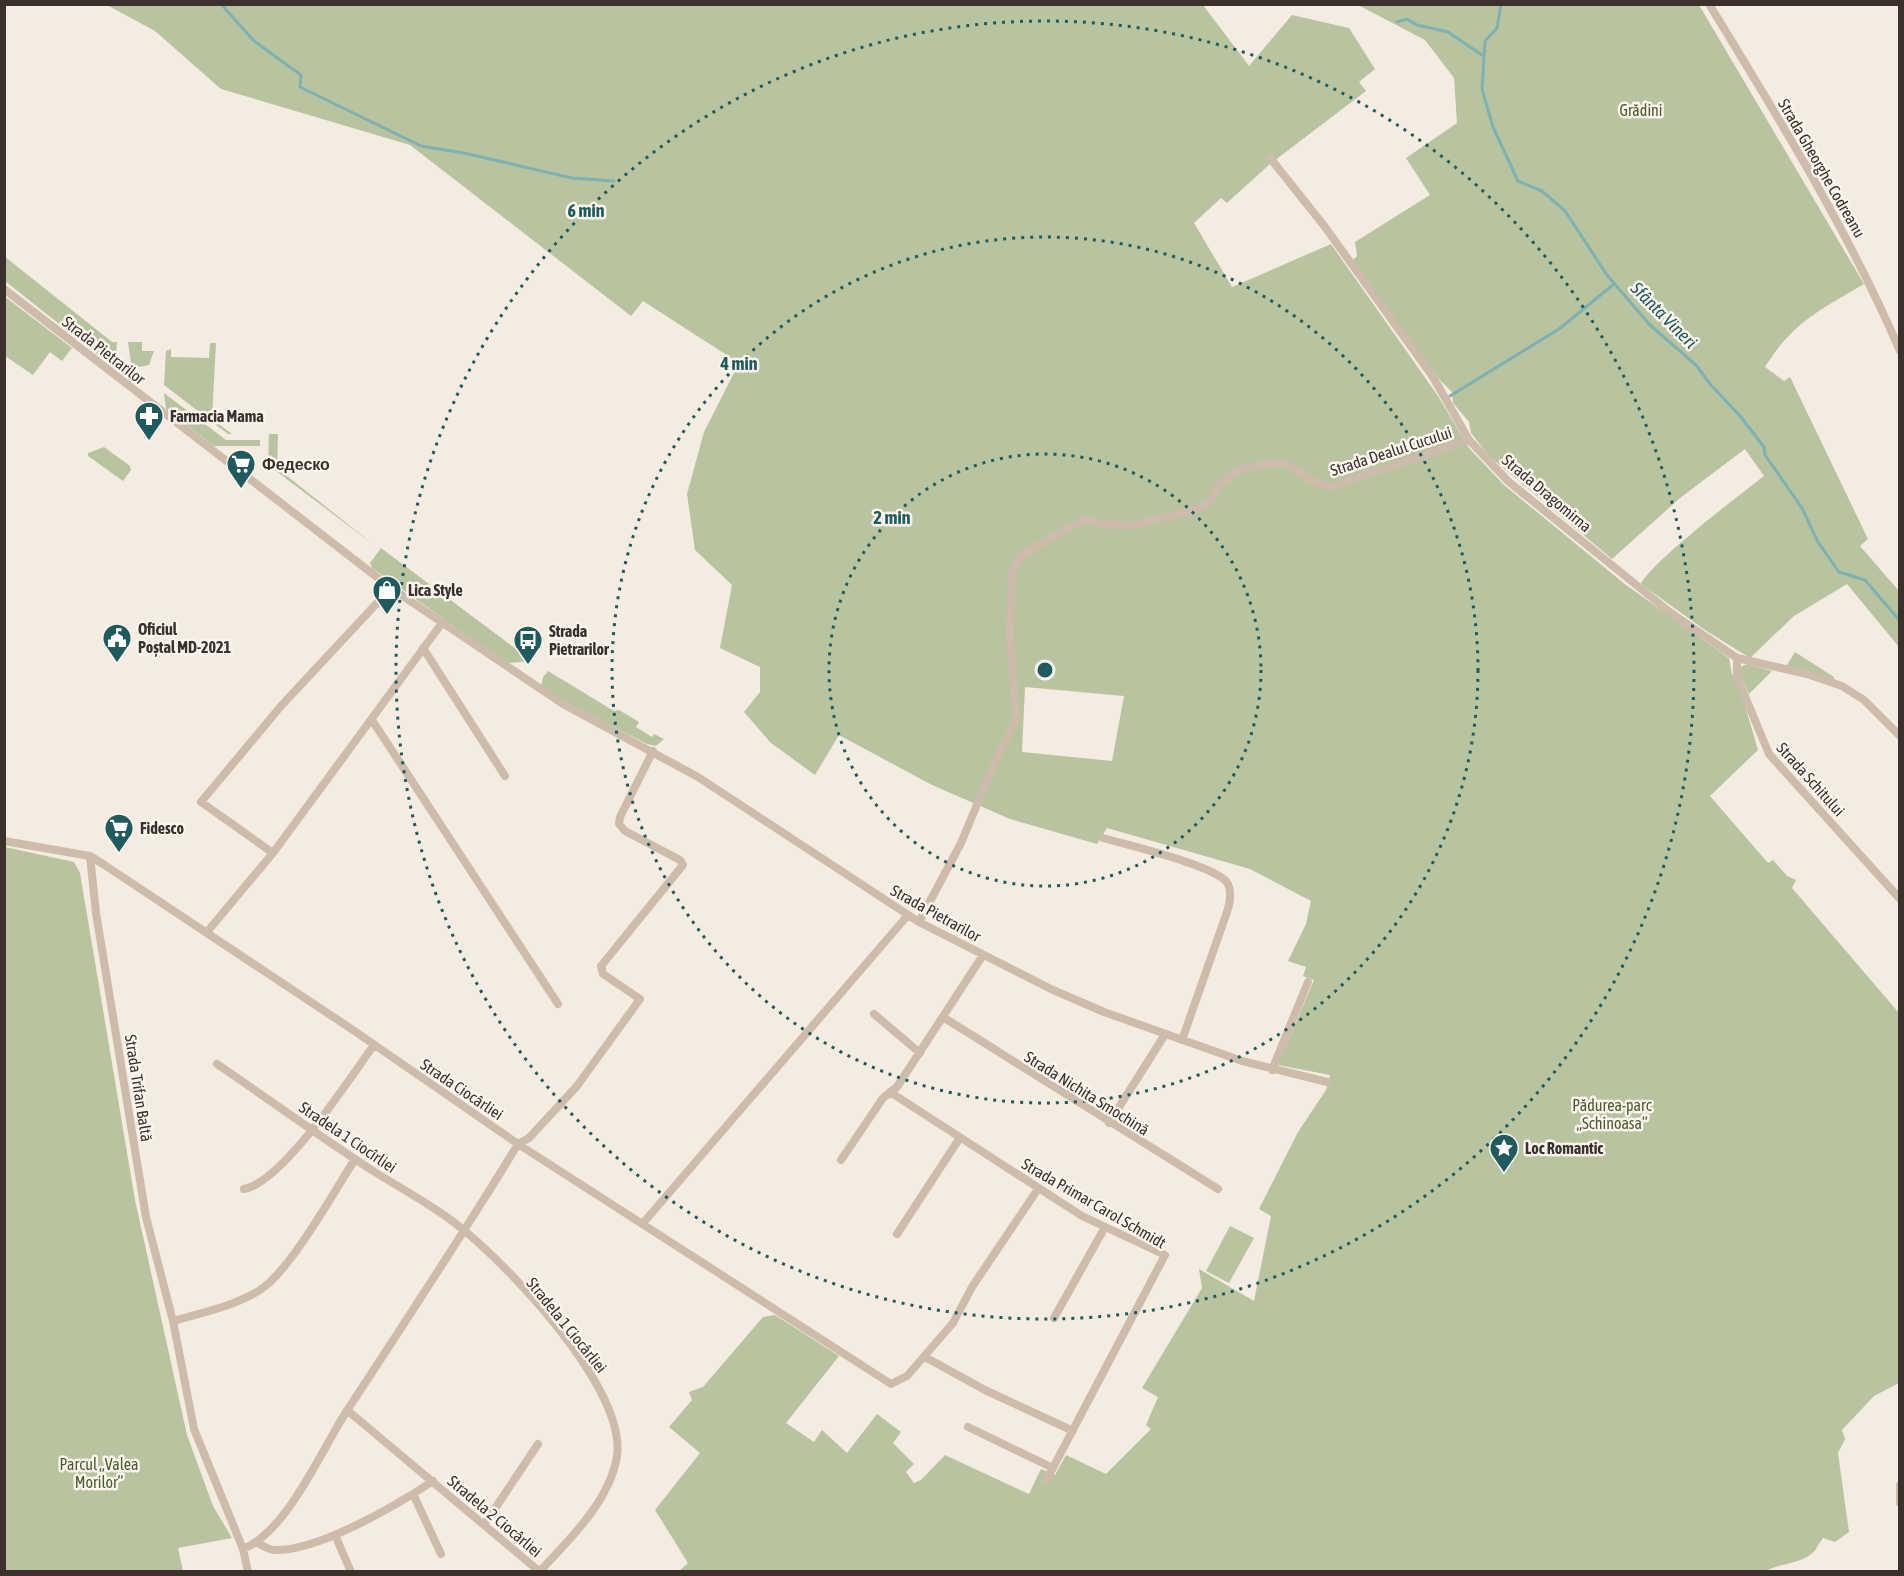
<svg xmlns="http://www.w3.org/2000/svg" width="1904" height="1576" font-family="'Asap Condensed',sans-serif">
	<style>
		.green { fill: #b8c4a0; fill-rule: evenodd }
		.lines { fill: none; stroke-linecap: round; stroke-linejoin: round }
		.stream { stroke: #7fb0b2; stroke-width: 3 }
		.minor { stroke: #cdbbac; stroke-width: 8 }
		.ring { fill: none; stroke: #1f5a5e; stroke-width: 3; stroke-dasharray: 3 6 }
		.labels { text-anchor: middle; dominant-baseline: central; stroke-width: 5; stroke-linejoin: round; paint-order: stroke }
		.park-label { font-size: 16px; fill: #4a5a2e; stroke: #fbf5ee }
		.street-label { font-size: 16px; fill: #3b302b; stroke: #fbf5ee }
		.poi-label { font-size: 16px; font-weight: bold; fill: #3b302b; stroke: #fbf5ee; text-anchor: start }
		.water-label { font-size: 18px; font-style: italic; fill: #1f5a5e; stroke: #fbf5ee }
		.centre { fill: #1f5a5e; stroke: #fbf5ee; stroke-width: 3 }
		.ring-label { font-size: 18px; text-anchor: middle; font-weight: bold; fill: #1f5a5e; stroke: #fbf5ee; stroke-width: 5; stroke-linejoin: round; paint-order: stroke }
	</style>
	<rect width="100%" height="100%" fill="#f4ebe1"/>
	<path class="green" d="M107,5H1203L1249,66L1292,15L1349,28L1375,69L1359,82L1366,91L1270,164L1227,203L1221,198L1194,223L1232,287L1331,244L1438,396L1469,448L1504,485L1626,585L1729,658L1732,674L1743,699L1758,750L1710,796L1768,863L1773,860L1787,876L1796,880L1792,888L1899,1013V1383L1874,1396L1842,1430L1845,1439L1838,1453L1849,1532L1835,1542L1823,1538C1820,1542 1817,1547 1816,1549C1806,1564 1778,1563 1764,1572L679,1571L688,1563L655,1510L700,1453L669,1427L692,1400L689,1392L703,1387L763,1317L775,1315L839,1356L786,1423L814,1442L822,1430L847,1453L877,1414L901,1432L893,1443L914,1464L906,1472L914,1483L921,1480L945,1455L1029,1494L1041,1469L1055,1475L1066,1455L1106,1474L1151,1429L1146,1425L1158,1397L1142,1388L1202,1288L1199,1269L1254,1301L1271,1216L1259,1209L1298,1132L1326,1090L1330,1075L1278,1065L1314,980L1303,976L1306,967L1288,961L1306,924L1311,901L1250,869L1107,828L1097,844L1010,819L932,785L839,735L815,775L771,743L744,712L760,692V667L720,648L732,585L695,550L687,494L704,432L739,363L643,301L631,316L410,145L221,89L155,31ZM1025,687L1124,696L1112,761L1022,752Z
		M1358,5H1699L1864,284C1820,310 1793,322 1765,367L1784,381L1790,377L1868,539L1860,546L1899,591V647L1847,584L1794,616L1750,658L1705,630L1641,584C1649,564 1742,493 1764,476L1745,449L1680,498L1612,559L1489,456L1471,433L1469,422L1453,403L1452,392L1440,380L1352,261L1357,256L1355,242L1430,195L1406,158L1457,123L1454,78L1425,40Z
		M4,256L112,342H117L116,359L107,362L5,281Z
		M4,296L72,348L62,361L50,352L33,375L5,356Z
		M128,342H142V351H154L149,365L139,367L131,363Z
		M210,343H216L212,419L232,434H228L164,385L166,351L171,349V357L209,358Z
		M164,393L226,440H260V446H214L166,409Z
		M269,434H278L277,468L374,545L268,465Z
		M104,447L130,466L131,470L123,481L88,456V453Z
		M381,548L520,652L531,659L522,662L506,663L372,568L370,563Z
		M1795,652L1834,677V679L1774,665H1787Z
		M1747,664L1772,671L1749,694L1739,672L1740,667Z
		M548,671L614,711L619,710L639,722L636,727L652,737L654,734L664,739L656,746L647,744L555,697L541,687L543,677Z
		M5,847L74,862L80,873L135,1200L187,1435L213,1506L232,1538L178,1548L183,1571H5Z
		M1230,1226L1254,1238L1229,1283L1206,1271Z"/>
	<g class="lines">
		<path class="stream" d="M221,4L254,41L301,75L300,87L421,146L464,153L572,178L614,181
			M1501,4L1497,28L1485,41L1482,89L1493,127L1518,181L1542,191L1565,211L1607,275L1650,325L1697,366L1710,384L1741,417L1764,447L1765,455L1802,508L1818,542L1839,572L1865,580L1900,621
			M1397,22L1407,19L1417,25L1448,32L1482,55
			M1450,396L1559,329L1614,284"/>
		<path class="minor" d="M1709,4C1778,117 1848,230 1900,351
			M1271,159L1325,227L1433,377L1469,440L1509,482L1671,613L1737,658L1807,674L1842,686L1864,700L1900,736
			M4,289L391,588L563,704L698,777L919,922L1053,990L1104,1012L1242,1061L1327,1082
			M391,588L281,706L201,802L273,853L442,623
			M423,648L505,776
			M1737,658V677L1769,754L1900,899
			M372,720L558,1004
			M1103,838C1126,845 1219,866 1228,884C1232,893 1230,903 1227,912L1182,1040
			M4,841L90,856L103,864L353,1030L518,1144L891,1384L907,1376L953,1323L972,1287L1038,1189
			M90,856L96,913L146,1217L173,1321L194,1429L243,1549L248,1572
			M919,922L961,843L994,764L1016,719L1010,634L1012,571L1024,553L1085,519L1103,524L1131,525L1191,511L1209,503L1219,485L1239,470L1271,463H1286L1312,481L1330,487L1469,440
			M207,932L273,853
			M874,1014L920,1053
			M943,1017L1218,1189
			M217,1064C267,1098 316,1134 367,1167C399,1188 437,1207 466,1232C514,1272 626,1390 617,1456C610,1501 569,1540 540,1571
			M1272,1070L1308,982
			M890,1092L1082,1216L1165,1255L1046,1481
			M1109,1123L1164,1036
			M841,1160L883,1098L897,1087L983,955
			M244,1189C283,1182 349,1079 374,1045
			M644,1222L908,915
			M897,1234L959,1139
			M1054,1318L1105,1227
			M173,1321C201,1313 235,1306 260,1290C290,1271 334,1192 355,1159
			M925,1357L985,1390L1073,1431
			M347,1410L540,1572
			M968,1427L1053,1468
			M1900,1485V1503
			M413,1494L441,1554
			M484,1525L538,1444
			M335,1535L351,1572
			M258,1543C263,1546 269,1550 275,1550C319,1551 397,1505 433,1481
			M243,1549C288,1531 321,1450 348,1409C406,1321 463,1234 518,1144L529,1138L577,1086L640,999L603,974L601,966L683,865L680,860L625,831L619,824L620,817L653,751"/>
	</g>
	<g class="ring">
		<circle cx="1045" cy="670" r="216"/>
		<circle cx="1045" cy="670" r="433"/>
		<circle cx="1045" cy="670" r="649"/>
	</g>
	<defs>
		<g id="pharmacy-pin" transform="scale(1.5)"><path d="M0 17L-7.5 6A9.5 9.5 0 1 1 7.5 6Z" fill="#1f5a5e" stroke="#fbf5ee"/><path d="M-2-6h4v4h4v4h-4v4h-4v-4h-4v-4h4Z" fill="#fff"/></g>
		<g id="supermarket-pin" transform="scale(1.5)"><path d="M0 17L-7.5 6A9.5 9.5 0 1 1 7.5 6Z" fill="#1f5a5e" stroke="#fbf5ee"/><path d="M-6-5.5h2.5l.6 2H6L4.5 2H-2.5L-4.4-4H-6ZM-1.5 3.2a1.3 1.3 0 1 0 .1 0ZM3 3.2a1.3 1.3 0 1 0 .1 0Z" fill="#fff"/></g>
		<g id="shop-pin" transform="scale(1.5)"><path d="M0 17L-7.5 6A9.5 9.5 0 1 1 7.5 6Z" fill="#1f5a5e" stroke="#fbf5ee"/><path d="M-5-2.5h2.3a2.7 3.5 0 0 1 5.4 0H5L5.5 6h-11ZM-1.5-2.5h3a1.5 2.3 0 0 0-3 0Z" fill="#fff"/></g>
		<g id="civic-pin" transform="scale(1.5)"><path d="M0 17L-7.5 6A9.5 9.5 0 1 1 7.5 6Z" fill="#1f5a5e" stroke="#fbf5ee"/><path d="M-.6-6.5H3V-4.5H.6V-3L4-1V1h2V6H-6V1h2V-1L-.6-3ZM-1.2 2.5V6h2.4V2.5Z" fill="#fff"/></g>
		<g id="bus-pin" transform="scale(1.5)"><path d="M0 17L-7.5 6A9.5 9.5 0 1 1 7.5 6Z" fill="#1f5a5e" stroke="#fbf5ee"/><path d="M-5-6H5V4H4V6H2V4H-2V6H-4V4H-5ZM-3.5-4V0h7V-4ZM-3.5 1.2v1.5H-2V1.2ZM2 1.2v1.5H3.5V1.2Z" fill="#fff"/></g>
		<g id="sight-pin" transform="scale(1.5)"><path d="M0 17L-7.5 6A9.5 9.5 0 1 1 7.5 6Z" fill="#1f5a5e" stroke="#fbf5ee"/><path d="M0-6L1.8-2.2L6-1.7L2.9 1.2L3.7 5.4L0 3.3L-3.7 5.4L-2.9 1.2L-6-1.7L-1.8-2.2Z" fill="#fff"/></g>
	</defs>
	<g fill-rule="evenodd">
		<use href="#pharmacy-pin" x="149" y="416"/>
		<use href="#supermarket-pin" x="241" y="464"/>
		<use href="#shop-pin" x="387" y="590"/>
		<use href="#civic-pin" x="117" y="638"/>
		<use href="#bus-pin" x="528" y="640"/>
		<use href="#supermarket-pin" x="119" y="828"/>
		<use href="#sight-pin" x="1504" y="1148"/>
	</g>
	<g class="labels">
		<g class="park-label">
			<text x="1641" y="110">Grădini</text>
			<text x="1612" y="1105">Pădurea-parc<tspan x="1612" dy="18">„Schinoasa“</tspan></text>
			<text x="99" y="1464">Parcul „Valea<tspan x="99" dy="18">Morilor”</tspan></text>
		</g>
		<g class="street-label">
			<text transform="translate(1822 168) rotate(60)">Strada Gheorghe Codreanu</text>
			<text transform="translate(104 350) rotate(38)">Strada Pietrarilor</text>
			<text transform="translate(1391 451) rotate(-18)">Strada Dealul Cucului</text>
			<text transform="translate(1547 493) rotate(40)">Strada Dragomirna</text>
			<text transform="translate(1811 779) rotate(48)">Strada Schitului</text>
			<text transform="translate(936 913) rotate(29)">Strada Pietrarilor</text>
			<text transform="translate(139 1088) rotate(81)">Strada Trifan Baltă</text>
			<text transform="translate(462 1089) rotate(34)">Strada Ciocârliei</text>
			<text transform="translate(1087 1093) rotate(32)">Strada Nichita Smochină</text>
			<text transform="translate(348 1137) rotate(34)">Stradela 1 Ciocîrliei</text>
			<text transform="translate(1094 1203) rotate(30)">Strada Primar Carol Schmidt</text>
			<text transform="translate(567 1325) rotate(51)">Stradela 1 Ciocârliei</text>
			<text transform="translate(495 1516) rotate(40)">Stradela 2 Ciocârliei</text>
		</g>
		<g class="poi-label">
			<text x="170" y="416">Farmacia Mama</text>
			<text x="262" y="464">Федеско</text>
			<text x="408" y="590">Lica Style</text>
			<text x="138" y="629">Oficiul<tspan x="138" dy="18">Poștal MD-2021</tspan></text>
			<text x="549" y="631">Strada<tspan x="549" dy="18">Pietrarilor</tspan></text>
			<text x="140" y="828">Fidesco</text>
			<text x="1525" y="1148">Loc Romantic</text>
		</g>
		<g class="water-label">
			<text transform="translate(1664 315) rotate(45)">Sfânta Vineri</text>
		</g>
	</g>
	<circle cx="1045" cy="670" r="9" class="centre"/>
	<g class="ring-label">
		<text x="586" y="217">6 min</text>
		<text x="739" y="370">4 min</text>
		<text x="892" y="524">2 min</text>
	</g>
	<rect width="1904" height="1576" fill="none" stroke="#3b302b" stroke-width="12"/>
</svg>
